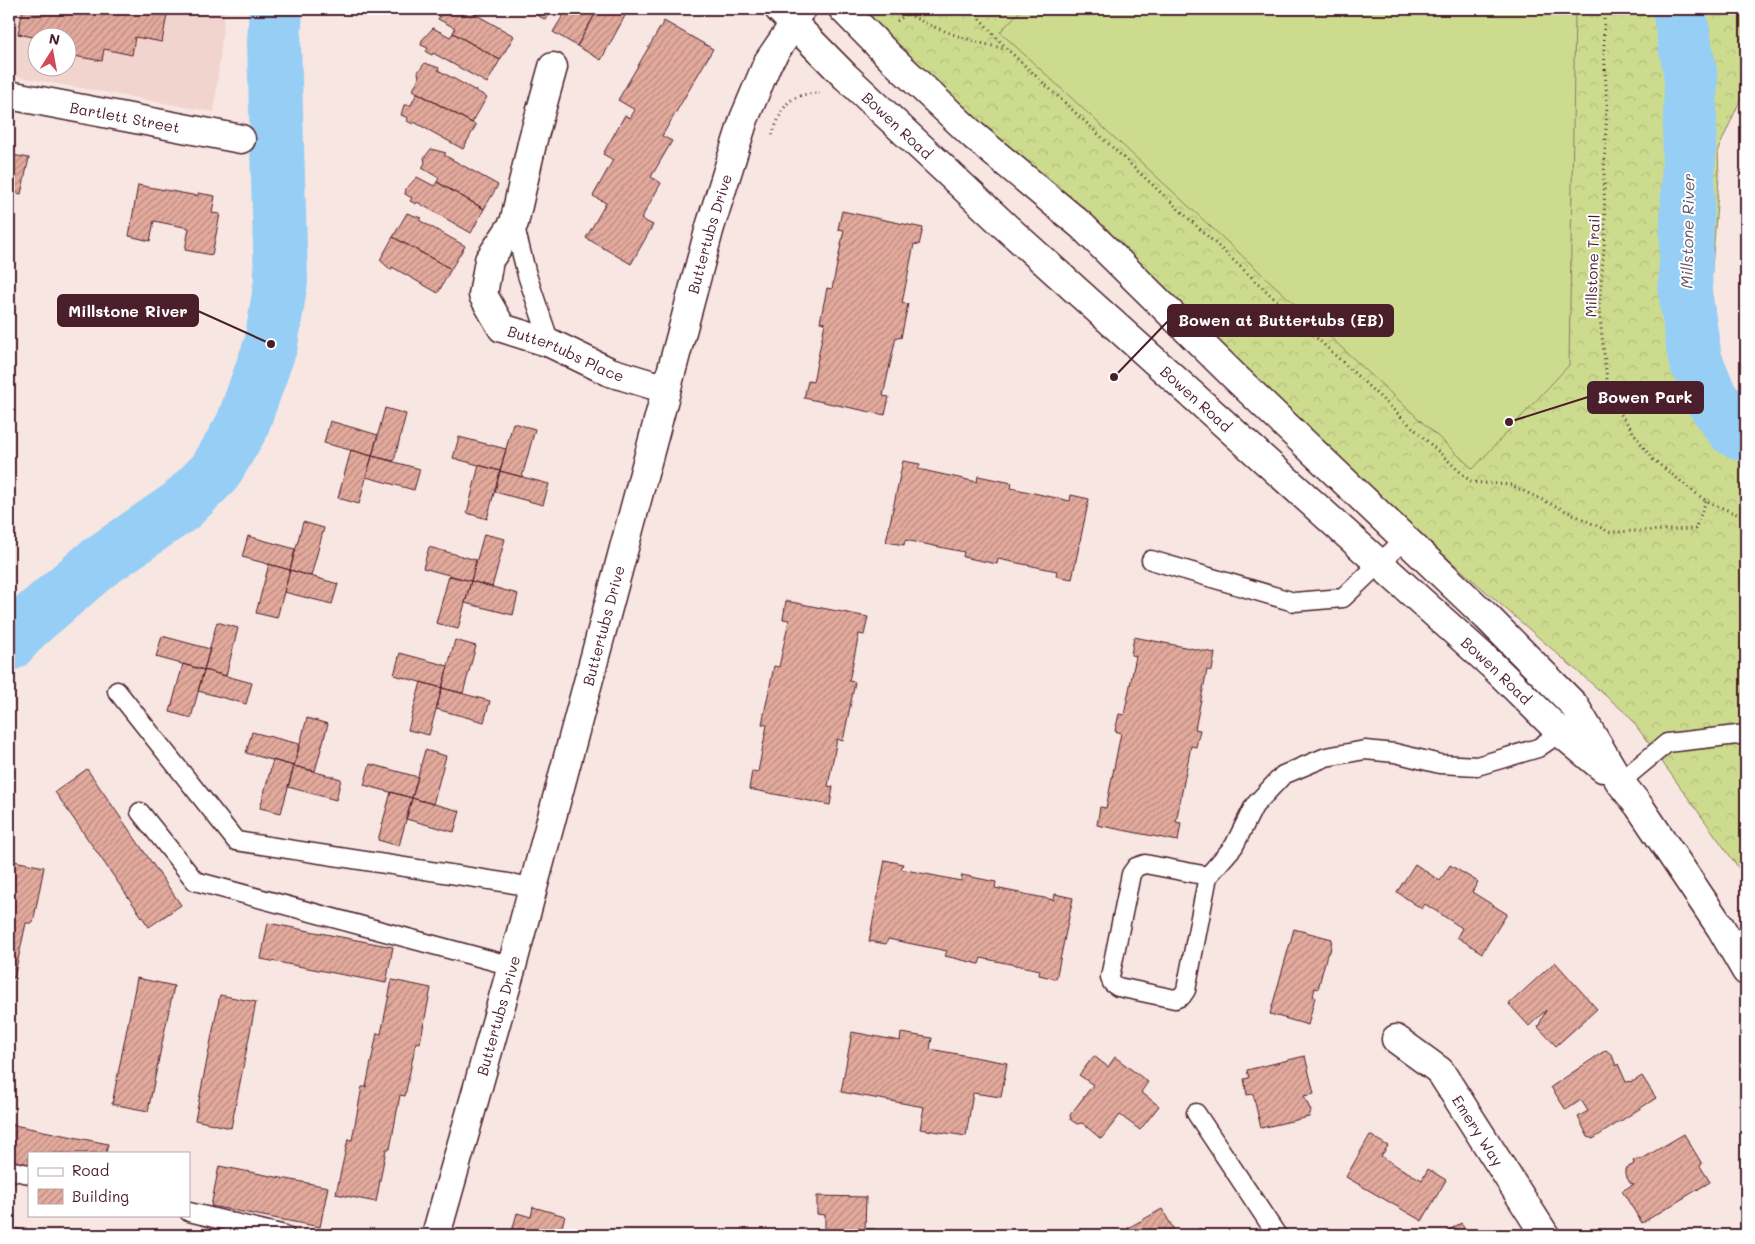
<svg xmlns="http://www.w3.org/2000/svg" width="1755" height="1244" font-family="Mali,sans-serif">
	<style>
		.built { fill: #f1d4cd; fill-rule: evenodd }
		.forest { fill: url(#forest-crowns); stroke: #8c7d5d }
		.pitch { fill: #cddb8f; stroke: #8c7d5d }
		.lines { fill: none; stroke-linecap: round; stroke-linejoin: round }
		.river { stroke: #97cef6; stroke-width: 54 }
		.building { fill: url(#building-hatch); stroke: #4a1f2b }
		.lane-casing { stroke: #4a1f2b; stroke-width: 21 }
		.street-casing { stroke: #4a1f2b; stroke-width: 31 }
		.secondary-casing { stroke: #4a1f2b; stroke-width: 31 }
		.path { stroke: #4a1f2b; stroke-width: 3; stroke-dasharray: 1 4; stroke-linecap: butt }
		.lane { stroke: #fff; stroke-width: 18 }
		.street { stroke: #fff; stroke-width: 28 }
		.secondary { stroke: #fff; stroke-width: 28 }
		.labels { text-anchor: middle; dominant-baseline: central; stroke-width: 4; stroke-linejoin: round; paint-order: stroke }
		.street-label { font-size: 15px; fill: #4a1f2b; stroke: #fff }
		.water-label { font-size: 16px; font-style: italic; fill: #615468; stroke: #fff }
		.leader { fill: none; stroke: #4a1f2b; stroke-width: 2 }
		.callout-dot { fill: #4a1f2b; stroke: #fff; stroke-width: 2 }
		.callout { fill: #4a1f2b; stroke: #4a1f2b; stroke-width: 2 }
		.callout-label { font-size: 16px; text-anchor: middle; font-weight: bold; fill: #fff }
	</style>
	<defs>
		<pattern id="forest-crowns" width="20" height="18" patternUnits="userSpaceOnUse" patternTransform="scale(1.25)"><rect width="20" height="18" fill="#cddb8f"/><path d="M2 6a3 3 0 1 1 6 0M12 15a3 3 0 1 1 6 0" fill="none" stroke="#b2bc7c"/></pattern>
		<pattern id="building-hatch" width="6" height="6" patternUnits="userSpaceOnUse" patternTransform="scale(1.25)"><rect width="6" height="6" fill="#e3aa9d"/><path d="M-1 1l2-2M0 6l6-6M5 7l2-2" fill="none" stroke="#ba8a80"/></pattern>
	</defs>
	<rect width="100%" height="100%" fill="#f7e6e2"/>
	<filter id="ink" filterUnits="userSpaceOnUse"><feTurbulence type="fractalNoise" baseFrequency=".02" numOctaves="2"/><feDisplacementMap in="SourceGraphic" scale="10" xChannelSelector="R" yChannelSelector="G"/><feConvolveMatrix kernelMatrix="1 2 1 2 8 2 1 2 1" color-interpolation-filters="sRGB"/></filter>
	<g filter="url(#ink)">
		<path class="built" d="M9,9H225L214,112L9,75ZM38,38H68V68H38Z"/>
		<path class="forest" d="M859,9H1746V87L1718,150L1719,178L1710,294L1715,363L1740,392L1746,396V878L1629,716L1391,509L1297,449L886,32Z"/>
		<path class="pitch" d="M1022,9H1575L1569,365L1473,469L1000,32Z"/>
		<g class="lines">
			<path class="river" d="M1679,9L1691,78L1685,292L1695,359L1711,398L1733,429L1746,435
				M9,644L26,625L97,564L181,506L215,472L242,426L271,344L281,281L274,42L276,9"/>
		</g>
		<path class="building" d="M23,9H168L162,42L135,37L132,55L104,49L102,61L68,55V38H38L18,34Z
			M440,9H466L514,36L500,60L453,33L455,28L438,19L441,14Z
			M526,9H553L546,20Z
			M567,9H598L577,46L553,32Z
			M598,9H632L628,15L626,14L601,60L577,46Z
			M664,21L713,49L662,136L672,141L651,177L661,183L641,219L653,225L631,264L586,238L606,203L593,196L613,160L603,154L625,115L630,118L635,110L618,100Z
			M433,28L450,37L453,33L500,60L487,83L433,53L432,55L426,52L428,48L421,45L422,40Z
			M425,63L439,68L438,70L487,97L472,123L413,90L419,78L418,72Z
			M417,93L476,125L463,149L414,122L413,124L407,121L408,118L401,115L404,105H411Z
			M431,149L446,153L444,155L498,185L484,209L437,182L439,178L422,168L425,163L424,158Z
			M12,155L29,158L21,194L9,191V157L12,158Z
			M417,177L434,186L437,182L484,209L471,233L417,202L416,204L410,201L412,198L405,194L406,189Z
			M138,185L198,196V193L215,196L212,213L220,214L212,255L185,250L189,228L154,221L150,241L129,236Z
			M842,211L923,228L919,245L914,244L902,303L908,304L901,338L896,337L883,396L889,397L885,415L804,398L808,381L813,382L825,323L820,322L827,288L832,289L844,230L838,229Z
			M407,213L421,218L419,220L465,246L451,269L393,237Z
			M393,237L451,269L438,293L392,267L391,270L380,260Z
			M385,408L406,414L394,461L372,456Z
			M330,421L378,435L372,456L324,443Z
			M513,423L535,429L522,477L500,471Z
			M459,437L506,449L500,471L453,458Z
			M351,450L372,456L359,504L338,498Z
			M372,456L420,469L414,490L366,477Z
			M903,461L920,464L918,469L977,482L978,476L1012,483L1011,488L1070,501L1071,495L1089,499L1072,579L1056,576L1057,571L998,559L997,564L963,557L964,552L905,540L904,545L886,542Z
			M479,465L500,471L487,519L467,513Z
			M500,471L549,484L543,505L495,492Z
			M303,522L324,528L311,576L290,570Z
			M484,534L505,539L492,587L471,581Z
			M248,536L295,549L290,570L242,557Z
			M429,547L476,560L471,581L423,568Z
			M269,564L290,570L277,618L256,613Z
			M290,570L338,584L332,604L284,592Z
			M449,576L471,581L458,629L436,623Z
			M471,581L518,594L513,615L465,603Z
			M786,601L868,617L864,635L859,634L849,681L855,682L843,741L837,739L828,786L833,787L830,805L749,789L752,771L758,772L767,725L762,724L774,666L779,667L789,620L783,619Z
			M217,622L238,628L226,676L204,670Z
			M162,636L210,649L204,670L156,657Z
			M1134,637L1215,653L1212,671L1207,670L1195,729L1200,730L1196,747L1191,746L1176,822L1181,823L1178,841L1097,825L1100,807L1106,808L1121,733L1115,731L1119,714L1124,715L1136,656L1131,655Z
			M455,640L476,646L463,693L442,688Z
			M400,653L448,666L442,688L394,675Z
			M183,664L204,670L191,718L170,712Z
			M204,670L252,683L246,704L198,691Z
			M421,682L442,688L429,735L408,730Z
			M442,688L490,701L484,722L436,709Z
			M307,718L328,724L315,771L294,766Z
			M252,732L299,744L294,766L246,753Z
			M425,750L446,756L433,804L412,798Z
			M273,760L294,766L281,813L260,808Z
			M370,764L418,777L412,798L364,785Z
			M294,766L341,779L336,800L288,787Z
			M87,769L181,905L149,927L55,792Z
			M391,792L412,798L399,846L378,840Z
			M412,798L460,811L454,832L406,819Z
			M9,860L44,867L33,923H26L14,978L9,976Z
			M885,860L903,864L901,869L961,881L962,875L996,882L995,888L1054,900L1055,894L1073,898L1056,979L1039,975L1040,970L981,958L979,964L945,956L947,951L888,939L886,944L869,941Z
			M1415,864L1440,881L1450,865L1478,882L1472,892L1507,914L1482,953L1457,937L1462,928L1425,904L1422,909L1397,892Z
			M268,923L393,947L386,983L261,959Z
			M1294,929L1332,939L1330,952L1327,954L1318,989L1315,988L1313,996L1315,997L1308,1025L1270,1014Z
			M1555,962L1597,1009L1556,1046L1538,1027L1546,1010L1529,1026L1509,1004Z
			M137,978L174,986L148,1111L112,1104Z
			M392,980L431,988L420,1043L416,1042L405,1096L400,1095L390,1149H386L376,1202L336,1194L348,1139L352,1140L362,1087H366L377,1033L381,1034Z
			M220,995L256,1002L231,1128L195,1120Z
			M852,1032L900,1041L901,1033L932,1038L930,1049L1007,1063L1001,1097L973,1093L966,1136L920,1129L924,1107L841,1092Z
			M1606,1050L1612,1055L1616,1066L1618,1064L1626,1082L1634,1081L1642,1076L1656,1098L1593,1139L1588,1137L1578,1117L1588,1111L1581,1100L1566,1110L1551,1087Z
			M1094,1056L1108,1067L1115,1057L1148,1082L1141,1092L1159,1106L1140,1130L1120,1115L1101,1139L1082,1123L1077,1124L1071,1120L1070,1115L1093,1085L1079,1075Z
			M1305,1056L1314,1094L1304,1096L1311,1111L1309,1117L1261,1128L1253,1094L1247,1095L1244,1079L1249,1078L1247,1070Z
			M9,1124L108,1144L106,1153H29V1167L9,1163Z
			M1684,1134L1702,1164L1700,1166L1710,1182L1642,1223L1622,1191L1634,1184L1630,1183L1625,1174V1169L1634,1164L1633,1161L1638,1158L1640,1160Z
			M1370,1135L1388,1146L1381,1156L1400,1168L1422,1180L1428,1169L1446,1180L1422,1221L1346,1177Z
			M219,1166L328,1187L320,1227L211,1206Z
			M817,1196L866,1197L865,1229H875V1235H825V1215L817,1214Z
			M533,1207L565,1216L561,1230L580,1235H511L517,1213L531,1217Z
			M1162,1209L1177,1235H1132L1128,1228Z
			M1461,1223L1469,1235H1441Z
			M9,1227L49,1235H9Z
			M1200,1228L1204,1235H1188L1191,1234Z"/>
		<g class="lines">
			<g class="lane-casing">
				<path id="lane" d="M794,24L808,9
					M514,223L527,275L550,343
					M1151,560L1294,602L1343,598L1406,538
					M117,691L236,841L534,887
					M1620,782L1667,743L1746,734
					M140,812L195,881L512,966
					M1145,864L1208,876L1186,990L1182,996L1175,999L1118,987L1112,983L1110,977L1131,874L1136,867Z
					M1208,876L1234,846L1254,806L1283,775L1326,757L1365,750L1395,753L1440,764L1477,766L1538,748L1568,727
					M1196,1113L1277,1235
					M9,1170L29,1174
					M189,1212L285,1235"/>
			</g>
			<g class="street-casing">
				<g id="street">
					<path id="s1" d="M553,67L533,139L514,223L489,260L483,295L502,328L550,343L610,372L666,389"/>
					<path id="s2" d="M9,95L241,139"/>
					<path id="s3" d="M1396,1039L1440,1071L1545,1235"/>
					<path id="s4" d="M436,1235L512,966L710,227L744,119L768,62L794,24"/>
				</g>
			</g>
			<g class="secondary-casing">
				<g id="secondary">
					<path id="s5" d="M779,9L845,76L1006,227L1492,665L1561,733L1603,768"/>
					<path d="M843,9L890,57L974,136L1082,226L1235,377L1487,617L1574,705L1620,782L1639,806L1721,928L1746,971"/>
				</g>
			</g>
			<path class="path" d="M899,9C933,29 968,41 1006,49
				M976,9L979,18L1007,49L1471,482L1511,485L1610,532L1695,529L1706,501
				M1604,9V48L1607,104L1604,176L1605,236L1599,309L1609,397L1651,458L1706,501L1746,518
				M897,21L913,9
				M772,135C784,105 786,94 820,93"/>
			<use href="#lane" class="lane"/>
			<use href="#street" class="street"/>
			<use href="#secondary" class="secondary"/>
		</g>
	</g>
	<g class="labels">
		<g class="street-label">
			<text stroke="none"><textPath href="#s2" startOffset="118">Bartlett Street</textPath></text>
			<text stroke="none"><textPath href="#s5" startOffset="166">Bowen Road</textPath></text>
			<text stroke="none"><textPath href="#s4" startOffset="1038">Buttertubs Drive</textPath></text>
			<text transform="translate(1592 266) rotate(-88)">Millstone Trail</text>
			<text stroke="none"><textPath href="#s1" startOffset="348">Buttertubs Place</textPath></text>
			<text stroke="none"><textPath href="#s5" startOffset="571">Bowen Road</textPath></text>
			<text stroke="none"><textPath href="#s4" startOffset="632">Buttertubs Drive</textPath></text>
			<text stroke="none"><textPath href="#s5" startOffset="976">Bowen Road</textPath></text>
			<text stroke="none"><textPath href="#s4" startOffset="228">Buttertubs Drive</textPath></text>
			<text stroke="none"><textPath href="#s3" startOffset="125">Emery Way</textPath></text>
		</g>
		<g class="water-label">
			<text transform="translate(1687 231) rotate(-89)">Millstone River</text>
		</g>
	</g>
	<path class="leader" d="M271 344L198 311M1114 377L1168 321M1509 422L1588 397"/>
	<g class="callout-dot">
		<circle cx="271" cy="344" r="5"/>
		<circle cx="1114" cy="377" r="5"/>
		<circle cx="1509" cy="422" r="5"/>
	</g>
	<g class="callout">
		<rect x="58" y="295" width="140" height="31" rx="5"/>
		<rect x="1168" y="305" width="225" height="31" rx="5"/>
		<rect x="1588" y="382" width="115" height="31" rx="5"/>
	</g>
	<g class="callout-label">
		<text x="128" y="317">Millstone River</text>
		<text x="1281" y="326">Bowen at Buttertubs (EB)</text>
		<text x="1645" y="403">Bowen Park</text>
	</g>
	<rect width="1755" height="1244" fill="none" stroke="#fff" stroke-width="30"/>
	<rect x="15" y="15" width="1725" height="1214" fill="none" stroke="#4a1f2b" stroke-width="2" filter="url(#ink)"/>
	<rect x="28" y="1152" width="162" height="65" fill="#ffffff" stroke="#b7a5aa"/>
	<rect x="38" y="1168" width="25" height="8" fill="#ffffff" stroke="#b7a5aa"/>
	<text x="72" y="1176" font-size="15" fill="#4a1f2b">Road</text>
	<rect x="38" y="1189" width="25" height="15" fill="url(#building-hatch)" stroke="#b7a5aa"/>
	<text x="72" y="1202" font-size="15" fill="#4a1f2b">Building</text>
	<g transform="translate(52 52) rotate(11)"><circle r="24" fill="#ffffff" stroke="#b7a5aa"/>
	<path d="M0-4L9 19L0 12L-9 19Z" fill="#d1495b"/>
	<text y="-8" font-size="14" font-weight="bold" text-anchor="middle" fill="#4a1f2b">N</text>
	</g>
</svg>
